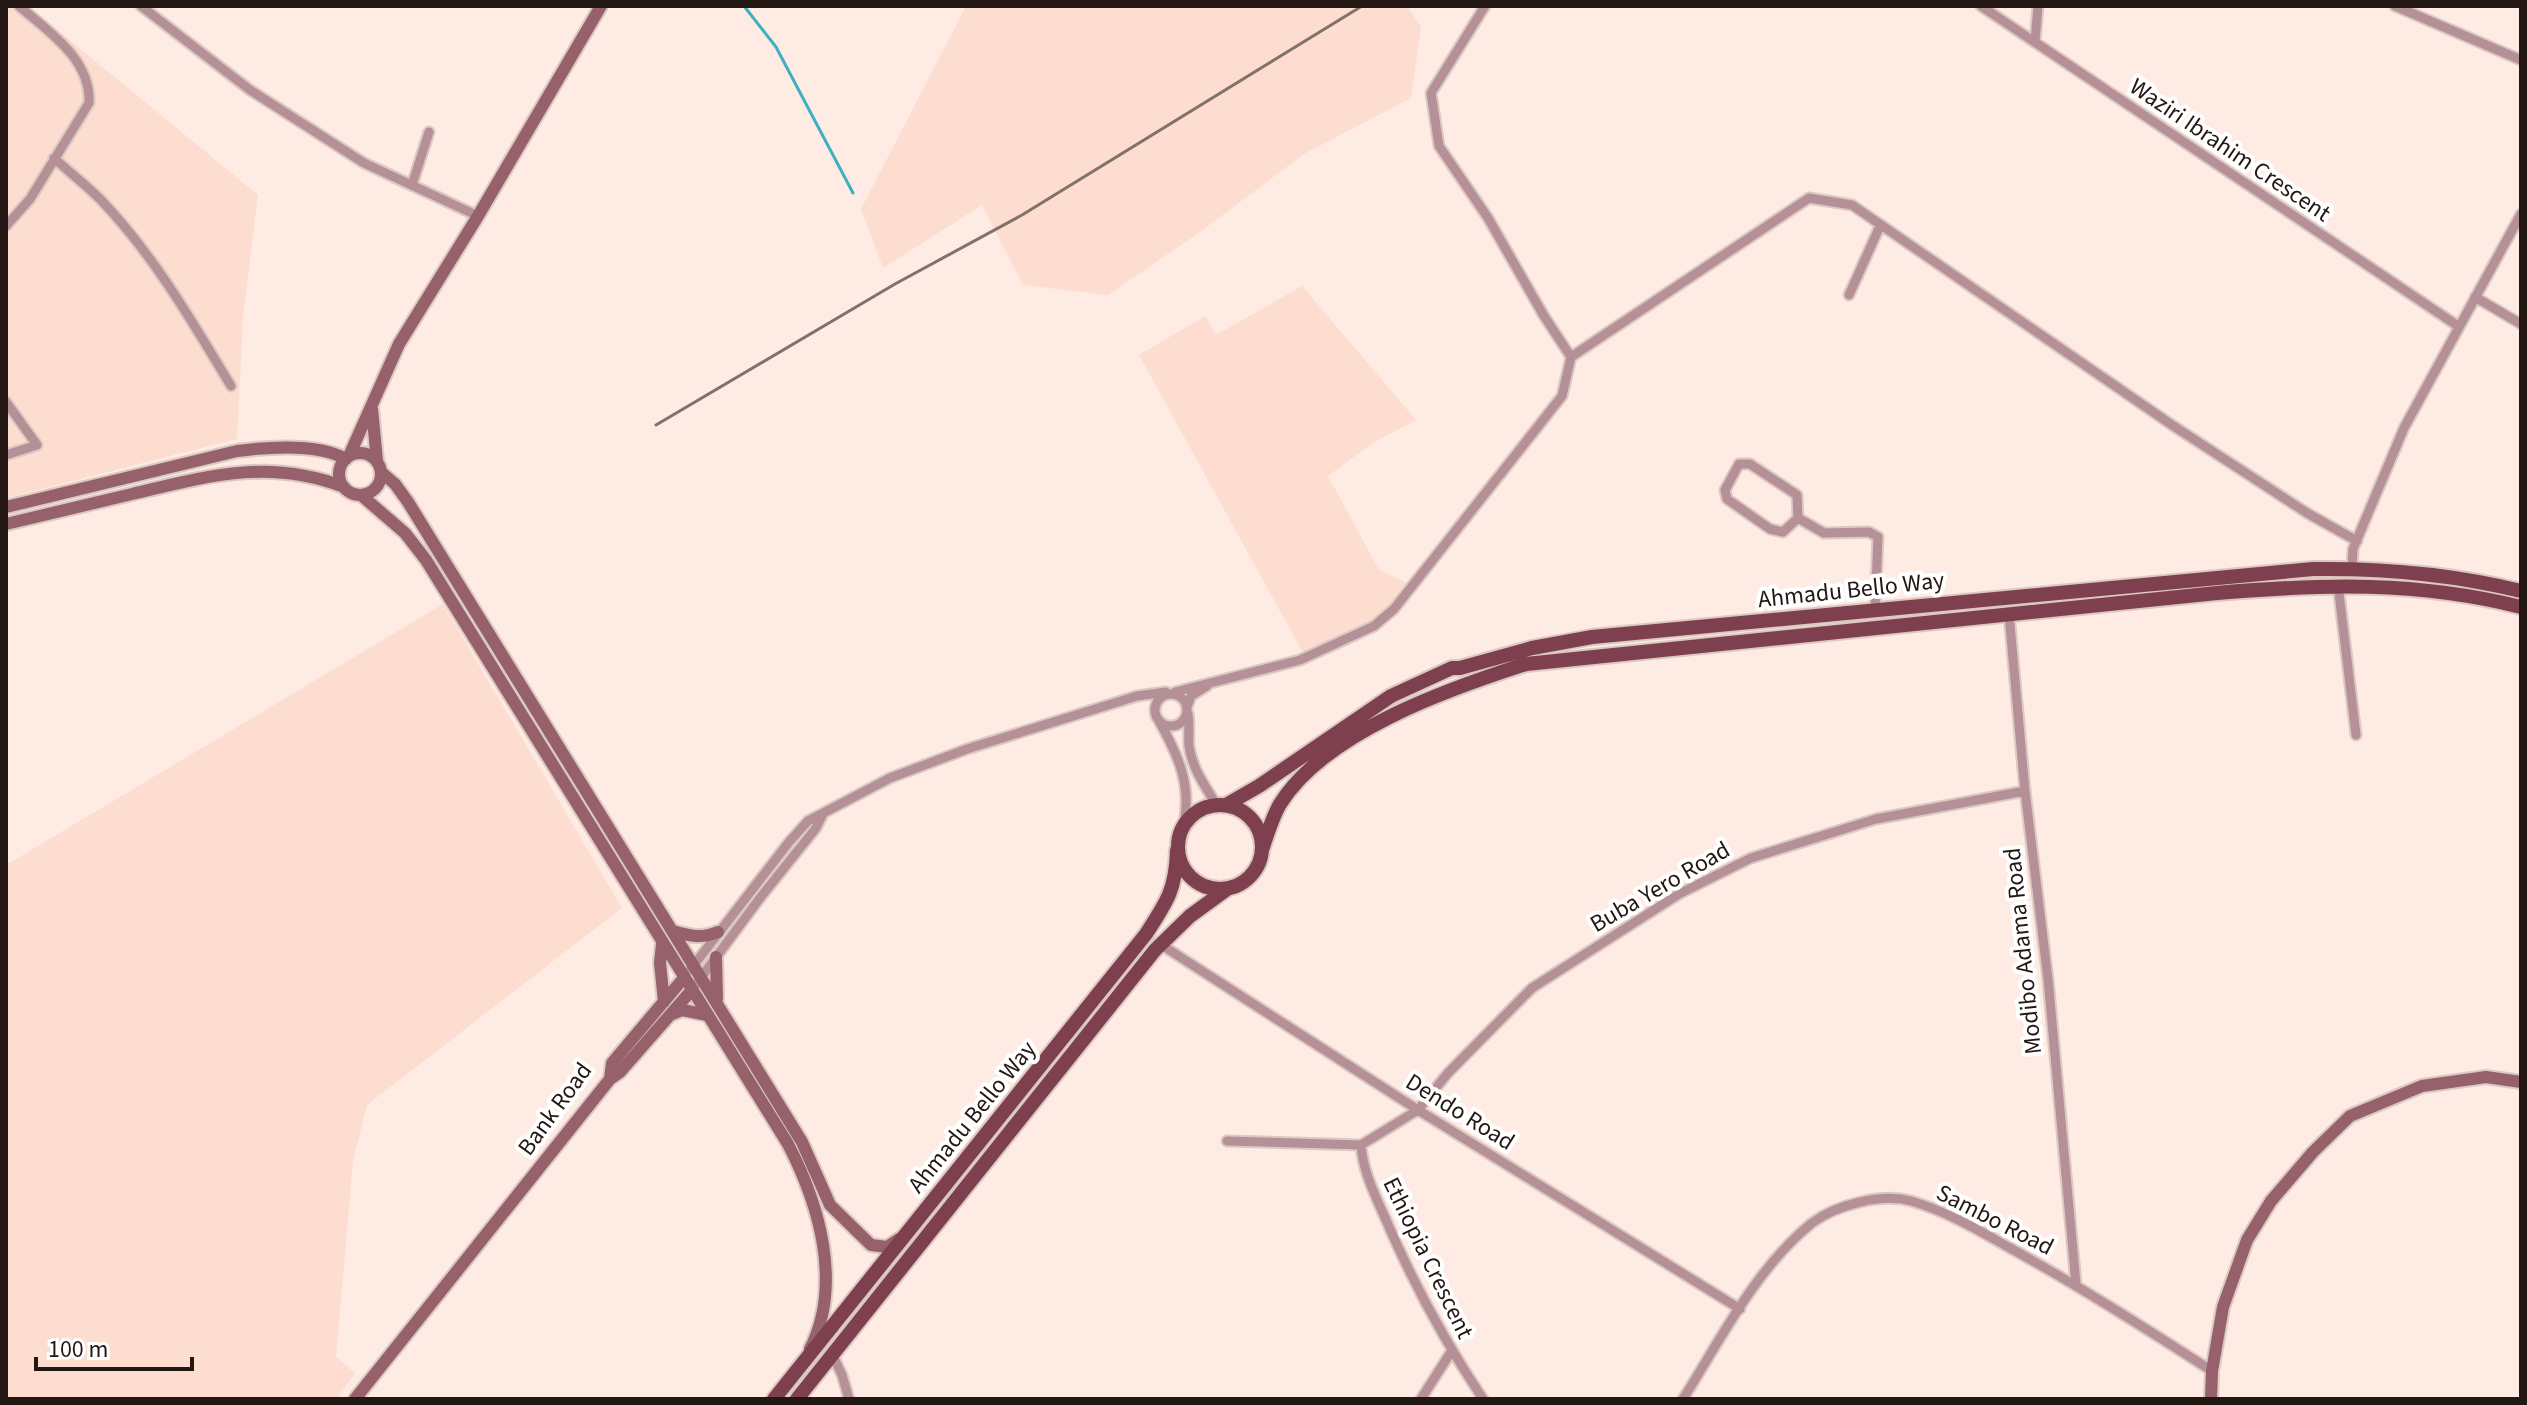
<svg xmlns="http://www.w3.org/2000/svg" width="2527" height="1405" font-family="'Source Sans 3',sans-serif">
	<style>
		.built { fill: #fcddcf }
		.lines { fill: none; stroke-linecap: round; stroke-linejoin: round }
		.stream { stroke: #3fb0c1; stroke-width: 3 }
		.street-casing { stroke: #dbc9c2; stroke-width: 13 }
		.secondary-casing { stroke: #dbc9c2; stroke-width: 16 }
		.primary-casing { stroke: #dbc9c2; stroke-width: 18 }
		.street { stroke: #b59096; stroke-width: 9 }
		.secondary { stroke: #96616b; stroke-width: 12 }
		.primary { stroke: #7e404e; stroke-width: 14 }
		.rail { stroke: #80716b; stroke-width: 3 }
		.labels { text-anchor: middle; dominant-baseline: central; stroke-width: 8; stroke-linejoin: round; paint-order: stroke }
		.street-label { font-size: 24px; fill: #221712; stroke: #fff }
	</style>
	<rect width="100%" height="100%" fill="#feebe3"/>
	<path class="built" d="M6,6H28L258,195L243,317L237,439L6,498Z
		M966,6H1407L1421,27L1411,98L1304,154L1200,232L1108,295L1023,285L982,205L883,268L861,209Z
		M1302,286L1416,420L1371,444L1328,476L1379,570L1410,584L1378,624L1307,660L1139,355L1205,316L1216,335Z
		M443,604L622,908L367,1105L353,1161L336,1357L355,1373L337,1399H6V865Z"/>
	<g class="lines">
		<path class="stream" d="M744,6L776,47L853,193"/>
		<g class="street-casing">
			<path id="street" d="M141,6L250,90L364,163L478,216
				M1981,6L2458,326
				M2395,6L2521,60
				M2035,42L2038,6
				M54,158C69,172 86,185 100,199C153,254 192,321 231,386
				M412,185L429,132
				M6,226L30,199L89,103C91,59 49,32 19,6
				M1849,295L1880,226
				M2475,297L2521,324
				M1571,357L1809,198L1852,205L2172,425L2307,513L2357,541
				M6,402L37,445L6,455
				M1739,464H1750L1797,495L1798,518L1783,532L1770,529L1727,499L1725,490Z
				M1798,518L1824,533L1869,532L1878,537L1875,610
				M2352,568L2353,549L2404,428L2521,214
				M2338,585L2356,735
				M2009,614L2025,791L2048,979L2076,1284
				M1175,692L1300,660L1374,626L1394,609L1562,396L1571,357L1544,316L1488,218L1439,146L1431,93L1485,6
				M1155 710a16 16 0 1 1 32 0a16 16 0 1 1-32 0Z
				M1187,707L1191,696L1207,686
				M1188,714C1190,725 1188,736 1189,746C1192,768 1205,786 1216,804
				M1158,719C1177,753 1192,784 1184,823
				M1160,944L1418,1110L1740,1309
				M690,970L789,842L808,821L890,778L967,749L1137,696L1166,692
				M691,991L760,898L816,828L823,814
				M1227,1141L1361,1145
				M833,1356L842,1375L849,1399
				M1421,1399L1451,1352
				M1483,1399C1445,1342 1413,1283 1386,1220C1375,1195 1363,1172 1361,1145L1418,1110L1448,1073L1532,988L1679,894L1751,858L1876,819L2025,791
				M1683,1399C1721,1339 1756,1268 1812,1223C1836,1205 1881,1193 1911,1201C1946,1211 1978,1230 2010,1248C2079,1286 2145,1328 2212,1371"/>
		</g>
		<g class="secondary-casing">
			<path id="secondary" d="M372,409L377,461
				M339 474a21 21 0 1 1 42 0a21 21 0 1 1-42 0Z
				M349,456L399,344L478,216L601,6
				M381,472L395,484L408,502L802,1142L830,1205L871,1245L887,1247L899,1239
				M361,495L405,533L426,560L788,1144C819,1204 843,1284 810,1349
				M6,507L237,451C268,447 318,443 346,459
				M6,524C48,514 90,504 132,494C207,476 269,458 344,487
				M673,931C690,936 701,939 718,932
				M662,944L660,963L664,1002
				M716,957L717,999
				M670,1015L682,1010L707,1015
				M610,1079L620,1072L691,991
				M355,1399L610,1079L612,1063L683,979
				M2211,1399L2212,1371L2223,1307L2247,1240L2271,1201L2313,1152L2350,1116L2422,1086L2486,1077L2521,1082"/>
		</g>
		<g class="primary-casing">
			<path id="primary" d="M1178 847a42 42 0 1 1 84 0a42 42 0 1 1-84 0Z
				M1226,805L1259,786L1391,696L1452,668H1460L1532,648L1592,637L2313,569C2385,568 2452,574 2521,591
				M1262,850C1267,835 1272,818 1280,804C1325,732 1448,689 1526,664L2217,593C2322,584 2417,581 2521,607
				M774,1399L1146,934C1167,902 1176,889 1177,850
				M797,1399L1155,950L1190,916L1227,889"/>
		</g>
		<use href="#street" class="street"/>
		<use href="#secondary" class="secondary"/>
		<use href="#primary" class="primary"/>
		<path class="rail" d="M656,425L895,284L1022,215L1362,6"/>
	</g>
	<g class="labels">
		<g class="street-label">
			<text transform="translate(2230 150) rotate(34)">Waziri Ibrahim Crescent</text>
			<text transform="translate(1851 590) rotate(-6)">Ahmadu Bello Way</text>
			<text transform="translate(1660 887) rotate(-30)">Buba Yero Road</text>
			<text transform="translate(2023 951) rotate(-96)">Modibo Adama Road</text>
			<text transform="translate(555 1109) rotate(-54)">Bank Road</text>
			<text transform="translate(1460 1112) rotate(32)">Dendo Road</text>
			<text transform="translate(972 1117) rotate(-51)">Ahmadu Bello Way</text>
			<text transform="translate(1995 1220) rotate(27)">Sambo Road</text>
			<text transform="translate(1428 1258) rotate(64)">Ethiopia Crescent</text>
		</g>
	</g>
	<rect width="2527" height="1405" fill="none" stroke="#221712" stroke-width="16"/>
	<path d="M36 1357v12h156v-12" fill="none" stroke="#221712" stroke-width="4"/>
	<text x="48" y="1357" font-size="24" fill="#221712" stroke="#ffffff" stroke-width="6" paint-order="stroke">100 m</text>
</svg>
